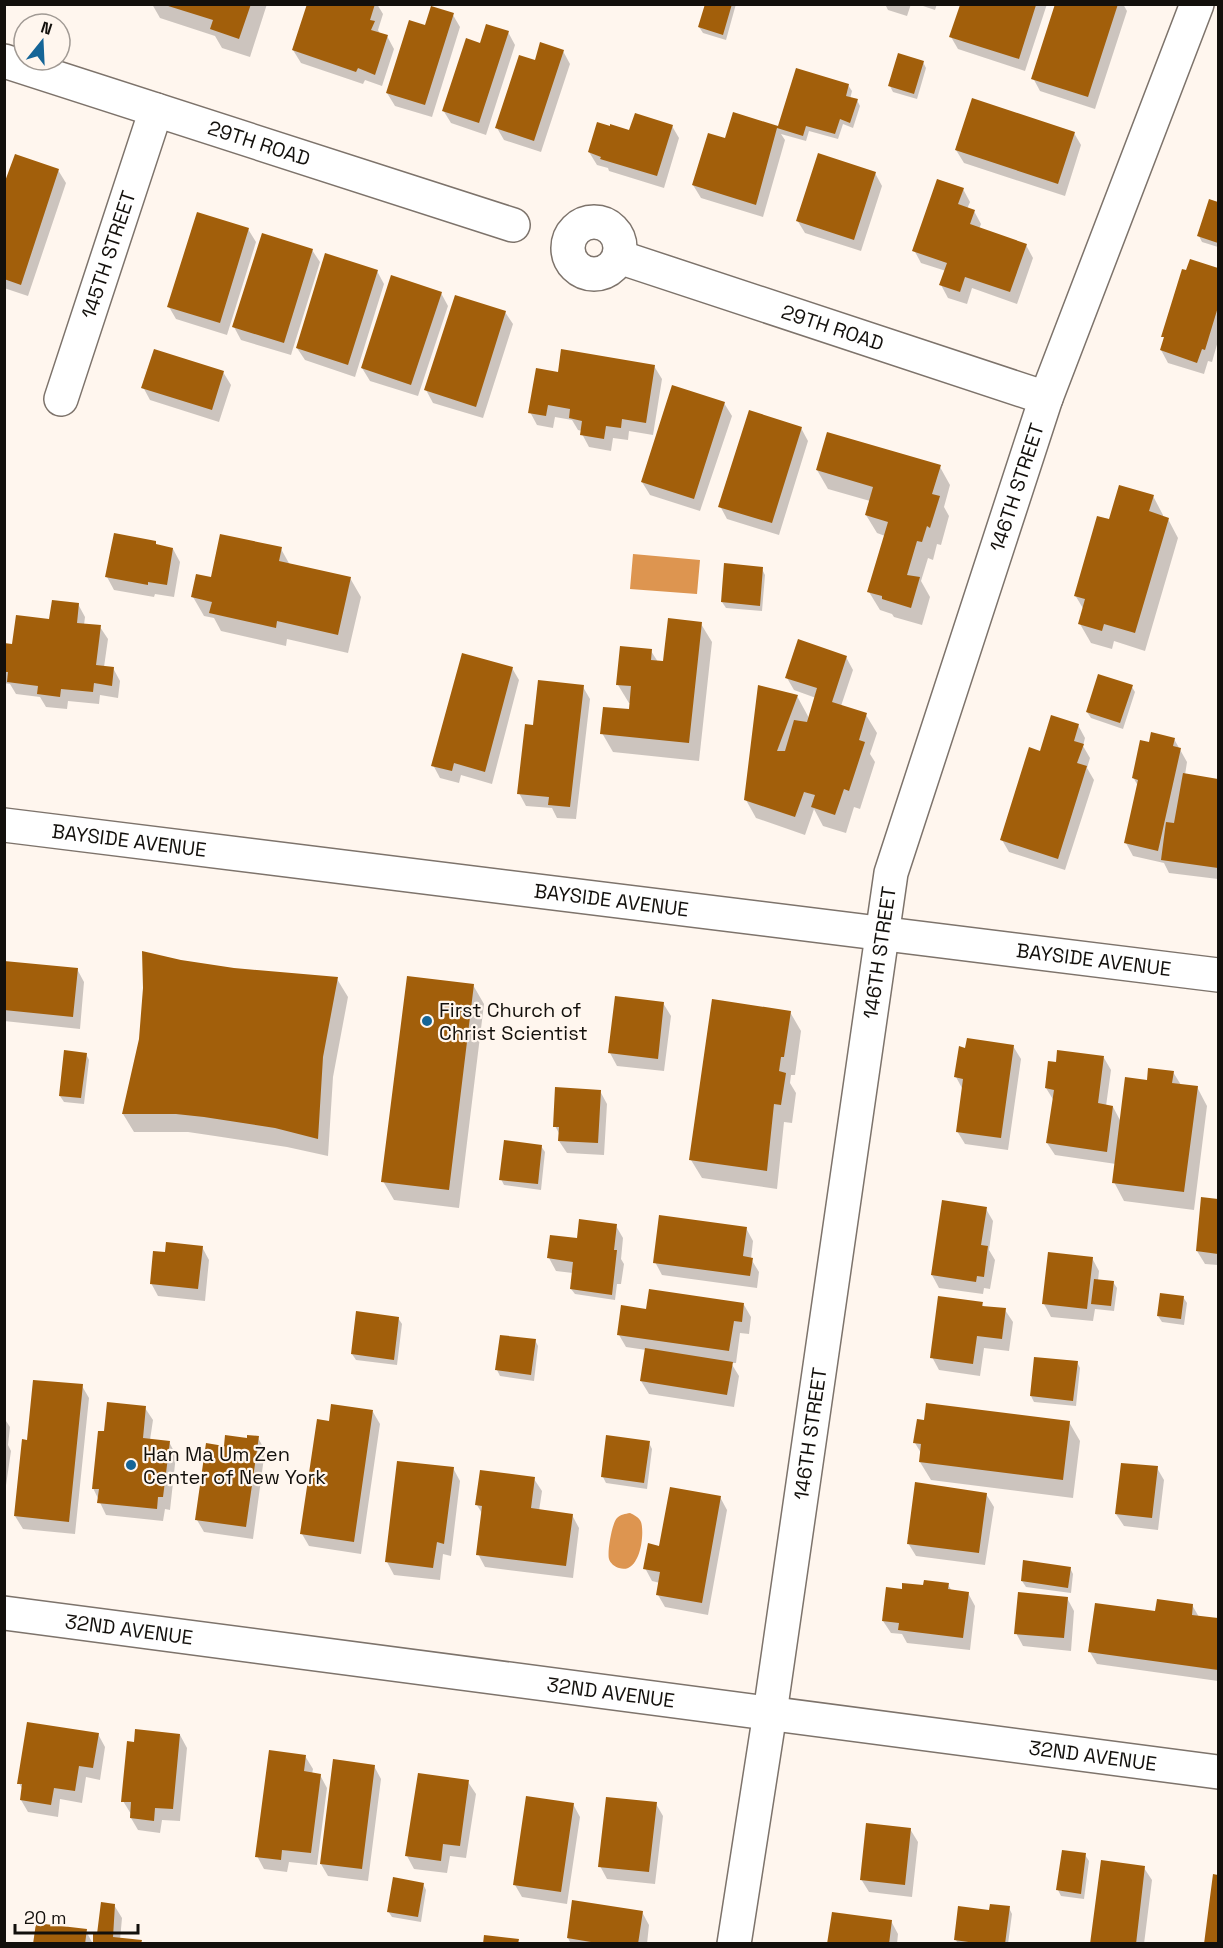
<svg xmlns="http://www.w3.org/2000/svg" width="1223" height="1948" font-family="'Space Grotesk',sans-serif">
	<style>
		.water { fill: #dd9550 }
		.shadow { fill: #0003 }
		.building { fill: #a25f0b }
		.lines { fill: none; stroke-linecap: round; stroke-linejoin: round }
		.minor-casing { stroke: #7d736b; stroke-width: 36 }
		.minor { stroke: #fff; stroke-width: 33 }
		.poi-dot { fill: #156597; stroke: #fff6ee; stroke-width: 2 }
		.labels { text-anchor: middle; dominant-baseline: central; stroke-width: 4.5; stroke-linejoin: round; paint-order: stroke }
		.street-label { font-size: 20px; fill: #13100c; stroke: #fff6ee }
		.poi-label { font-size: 20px; fill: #13100c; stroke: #fff6ee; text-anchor: start }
	</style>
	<rect width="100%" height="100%" fill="#fff6ee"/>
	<path class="water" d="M633,554L700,560L697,594L630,589Z
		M630,1513C634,1515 639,1517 641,1522C645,1534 640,1575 619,1568C615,1567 610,1563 609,1559C607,1552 612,1523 617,1518C621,1514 625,1514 630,1513Z"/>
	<path class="shadow" d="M152,4H267L250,57L222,48L215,36L160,18Z
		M309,4H377L383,14L378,30L380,34L387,36L394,49L382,86L365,80L363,84L301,63L293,50Z
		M706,4H736L726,40L703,33L699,27Z
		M885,4H911L907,16L888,10Z
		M917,4H937L935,10Z
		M961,4H1047L1025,71L958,49L951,37Z
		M1057,4H1123L1127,11L1095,109L1040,91L1033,78Z
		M453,15L460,27L432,117L395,106L387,93Z
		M508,32L515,45L486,135L451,123L443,110L481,45Z
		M563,51L570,64L541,152L504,140L497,128L536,62Z
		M923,62L926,68L917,99L893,92L890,86Z
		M848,85L852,91L850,99L857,100L860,106L853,128L843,124L838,139L809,131L806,141L781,134L785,140L763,217L701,198L693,185L726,140L734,114L779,128Z
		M672,126L679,138L664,188L609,171L608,168L597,165L589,152L630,132Z
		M1074,133L1081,145L1065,196L964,163L956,150Z
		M58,170L66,183L28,296L4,288V188Z
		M875,173L882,186L861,251L805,233L797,220Z
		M963,189L970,202L967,209L974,211L981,224L979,229L1026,245L1033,258L1017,304L972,288L967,304L948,298L941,285L946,271L921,263L914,250Z
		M1210,201L1218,204V247L1202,242L1199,236Z
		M248,229L256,242L227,335L176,319L169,307Z
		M312,250L320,262L291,355L241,340L234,327Z
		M1191,261L1218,269V341L1212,362L1208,361L1204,374L1168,363L1161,350L1165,339L1163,336Z
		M377,271L384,284L355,377L305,360L297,348Z
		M441,293L448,306L418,396L370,381L362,368Z
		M505,312L513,324L483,418L433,403L426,390Z
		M654,366L662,379L653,435L629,431L628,440L613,438L611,451L589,447L582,434V431L578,430L572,420L555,417L553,428L537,425L530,412L559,374Z
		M223,372L231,385L219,422L150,400L143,387Z
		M724,403L732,416L700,511L650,495L642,482Z
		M801,428L808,441L779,535L727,519L720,506Z
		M940,467L950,485L944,507L949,516L941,545L937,544L933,560L928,558L921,581L930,597L922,625L894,617L892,614L880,610L869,592L885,536L877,533L866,515L870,501L828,489L817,470Z
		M1153,496L1163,515V518L1168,519L1178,538L1145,651L1114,641L1112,649L1091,643L1080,624L1084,610L1075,595L1110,521Z
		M157,546L173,549L180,562L174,597L155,594L154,597L114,590L107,577Z
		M281,549L290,565L350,578L361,597L348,653L287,639L286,646L221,631L214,618L204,616L193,597L212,579Z
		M762,569L765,575L762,611L726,608L722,602Z
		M78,604L85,617L84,625L100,627L108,639L104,667L113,668L120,681L118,698L100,695L99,704L68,701L67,709L46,707L40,697L16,694L10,684L4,683V644L13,646Z
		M701,624L712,642L699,761L613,752L602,733L630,711L631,703H629L618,685L651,651L658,662L665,663Z
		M846,657L853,670L841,706L866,715L877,733L870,754L875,762L860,809L854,807L846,833L823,826L814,809L805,835L756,818L746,800L797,696L809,718L816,698L794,690L787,678Z
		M512,668L519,680L492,784L461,775L459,783L440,778L433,765Z
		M583,687L590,699L576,819L557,818L552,808L526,806L519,793L534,727Z
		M1132,687L1135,692L1123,729L1091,718L1087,712Z
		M1078,725L1085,738L1083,746L1090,758L1087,768L1094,780L1065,870L1009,852L1002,840L1041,753Z
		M1174,739L1187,762L1185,775L1218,780V879L1169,873L1164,863L1133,856L1126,843L1138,786L1133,777L1150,744Z
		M4,962L77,969L84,982L80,1029L4,1021Z
		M181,962L233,970L337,979L348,997L333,1077L328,1156L287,1147L215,1136L188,1132H134L123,1114Z
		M473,985L484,1004L459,1208L394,1200L383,1181Z
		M663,1003L671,1016L664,1071L617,1066L610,1053Z
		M790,1012L801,1031L795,1075H791L790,1083L796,1093L792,1123L784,1122L777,1189L702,1178L691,1160Z
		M1013,1046L1021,1059L1008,1150L965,1144L957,1131L963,1090L956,1077L966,1050Z
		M86,1054L89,1060L84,1104L64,1102L60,1096Z
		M1104,1058L1111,1070L1106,1106L1113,1107L1121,1122L1149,1081L1173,1072L1181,1085L1197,1087L1207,1106L1194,1210L1124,1201L1114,1182L1116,1164L1055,1155L1047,1143L1054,1101L1046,1088Z
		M600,1091L607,1104L604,1155L567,1153L559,1141L560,1135L555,1126Z
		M541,1146L545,1152L541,1190L504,1185L501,1179Z
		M1203,1199L1218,1200V1265L1205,1264L1197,1251Z
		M986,1209L993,1221L989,1250L995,1260L990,1289L984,1288L983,1294L939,1288L932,1275Z
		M616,1226L623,1238L621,1259L624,1264L621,1284H617L615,1300L575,1294L571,1289L573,1273L556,1271L549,1258L578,1240Z
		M746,1228L753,1241L751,1259L759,1272L757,1288L662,1275L655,1262Z
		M202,1247L209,1260L205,1301L158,1296L151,1283L166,1254Z
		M1092,1258L1099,1271L1098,1281L1113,1282L1117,1288L1114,1311L1095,1309L1093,1321L1051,1317L1044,1304Z
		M1183,1297L1187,1303L1184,1325L1162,1322L1158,1316Z
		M982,1304L984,1307L1005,1310L1013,1322L1009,1351L984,1348L980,1376L939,1370L932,1357Z
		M744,1305L751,1317L749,1334L740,1333L736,1363H731L739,1376L734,1407L649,1394L641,1381L646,1350L626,1347L619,1335L648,1310Z
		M398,1318L402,1324L397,1365L356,1360L352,1354Z
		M535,1340L538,1346L534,1381L500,1376L497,1370Z
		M1035,1358L1077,1362L1080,1368L1076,1406L1034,1402L1031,1396Z
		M82,1386L89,1398L75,1534L23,1529L15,1516L23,1441L28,1442Z
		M145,1408L153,1420L150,1440L169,1442L176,1455L170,1510L165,1509L163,1521L106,1515L93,1488L105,1433Z
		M373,1412L380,1424L361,1554L309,1546L302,1534L331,1422Z
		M4,1418L10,1427L8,1445L11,1451L4,1499Z
		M1069,1422L1080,1441L1073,1498L931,1480L920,1462L921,1453L915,1443Z
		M258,1438L265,1450L253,1539L204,1532L197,1520L248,1440Z
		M649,1443L652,1449L647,1489L606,1483L603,1477Z
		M453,1468L460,1481L451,1556L443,1554L440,1580L394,1575L387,1562Z
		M1157,1468L1164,1480L1158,1530L1124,1526L1116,1514Z
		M534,1479L542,1491L539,1511L572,1515L579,1528L573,1578L485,1567L478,1554L483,1515L477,1505Z
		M986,1494L994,1507L985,1565L916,1556L908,1543Z
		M720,1497L727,1510L708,1615L665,1607L658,1595L660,1583L652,1581L645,1568L660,1547Z
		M1070,1568L1073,1574L1071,1593L1026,1587L1022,1581Z
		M948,1585L952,1591L968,1593L975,1606L970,1650L907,1643L902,1634L891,1633L883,1621L903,1590Z
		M1067,1598L1074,1611L1071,1651L1023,1646L1016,1633Z
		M1192,1605L1199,1617L1218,1619V1681L1097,1664L1090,1652Z
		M98,1734L105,1747L100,1780L86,1777L82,1803L60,1799L58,1817L28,1812L21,1800L23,1790L19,1783Z
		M180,1735L187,1748L180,1821L162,1820L160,1833L138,1830L131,1818V1814L123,1801L136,1743Z
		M305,1756L313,1769L312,1774L320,1775L327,1788L317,1865L289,1862L287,1872L264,1869L257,1856Z
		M374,1766L381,1779L368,1881L328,1876L321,1864Z
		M468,1782L476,1794L466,1858L450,1856L447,1873L414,1869L407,1856Z
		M573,1804L580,1817L567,1904L522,1897L515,1885Z
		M656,1804L663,1816L655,1884L607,1879L600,1866Z
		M910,1829L918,1842L912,1897L869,1892L861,1879Z
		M1085,1855L1089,1861L1084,1899L1061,1896L1058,1890Z
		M1144,1868L1152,1880L1144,1944H1091Z
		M1214,1876L1218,1877V1944H1205Z
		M423,1884L426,1890L421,1922L392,1917L388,1911Z
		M114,1905L122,1918L120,1940L142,1944H94Z
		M1009,1908L1012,1914L1008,1944H958L956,1940L990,1912Z
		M642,1912L649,1925L647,1944H571L568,1938Z
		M891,1921L898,1934L897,1944H829Z
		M86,1931L93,1944H34Z"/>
	<path class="building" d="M251,4L239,39L210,29L213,20L165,5Z
		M307,4H375L370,20L375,21L371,30L388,35L375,75L358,68L356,72L292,50Z
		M705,4H732L723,35L698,27Z
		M1055,4H1118L1088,97L1031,79Z
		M960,5H1036L1019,59L949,37Z
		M431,6L454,13L425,105L386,93L409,20L425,25Z
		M486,24L509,31L479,123L442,111L466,38L480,43Z
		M540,42L564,50L534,141L495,128L519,55L535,60Z
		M898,53L924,61L914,94L888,86Z
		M796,68L849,84L846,96L858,99L850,123L840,119L835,134L806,126L803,136L777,128L756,205L692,185L708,133L725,138L733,112L778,126Z
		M972,98L1075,132L1058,184L955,150Z
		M635,113L673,125L657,176L600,159L601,157L588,152L597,122L610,126V124L629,130Z
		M818,153L876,172L854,240L796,221Z
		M15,154L59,169L21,285L4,279V184Z
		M937,179L964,188L958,204L975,210L970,224L1027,244L1010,292L965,277L960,292L939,285L947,263L912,251Z
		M1209,199L1218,202V243L1197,236Z
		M197,212L249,228L220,323L167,307Z
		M262,233L313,249L284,343L232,327Z
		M325,253L378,270L348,365L296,348Z
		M1190,259L1218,268V307L1205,350L1202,349L1197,363L1160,350L1164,337H1161L1182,269L1186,270Z
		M391,275L442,292L411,385L361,368Z
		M455,295L506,311L476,407L424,390Z
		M154,349L224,371L212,410L141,388Z
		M561,349L655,365L646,423L622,419L621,428L606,426L604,439L580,435L582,421L569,418L570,409L548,405L546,416L528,413L536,368L558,372Z
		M672,385L725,402L694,499L641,482Z
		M749,410L802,427L772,523L718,507Z
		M827,432L941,465L932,494L940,496L930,528L927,526L922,542L917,541L907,575L920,577L911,608L882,599V596L867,592L888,522L865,515L873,487L816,470Z
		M1119,485L1154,495L1149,511L1169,518L1135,633L1104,624L1102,631L1078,624L1085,599L1074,596L1097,516L1109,519Z
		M114,533L156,541V544L173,548L167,585L148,582V585L105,577Z
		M220,534L282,547L279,561L351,577L338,635L277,621L276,628L209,613L212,602L191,597L196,574L211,577Z
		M724,563L763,567L760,606L721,602Z
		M52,600L79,603L77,623L101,625L96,665L114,667L112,686L94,683L93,692L61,689L60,697L37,694L38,686L7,682L8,672H4V643L12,644L16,615L49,619Z
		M668,618L702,622L689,743L600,734L603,707L629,709L631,686L616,685L620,646L652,649L651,660L663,661Z
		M798,639L847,656L832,702L867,713L859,740L865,742L849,791L844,789L835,815L811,807L815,795L804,792L795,817L744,800L758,685L798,695L777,751H785L794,720L807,722L817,688L785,678Z
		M462,653L513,667L485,772L454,763L452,771L431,766Z
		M1098,674L1133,685L1120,723L1086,712Z
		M538,680L584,685L570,807L548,805L549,797L517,794L525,724L533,725Z
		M1051,715L1079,724L1074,741L1084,744L1077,763L1087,766L1058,859L1000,840L1029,747L1040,751Z
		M1151,732L1175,738L1173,746L1181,748L1158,851L1124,843L1138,780L1132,778L1140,740L1149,742Z
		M1183,773L1218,779V868L1161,860L1166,822L1174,823Z
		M142,951L181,960L234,968L338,977L323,1057L318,1139L275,1128L204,1117L176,1114H122L139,1039L143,988Z
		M4,961L78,968L73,1017L4,1010Z
		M407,976L474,984L449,1190L381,1182Z
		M615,996L664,1002L658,1059L608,1053Z
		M712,999L791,1011L784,1057H781L779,1071L786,1073L781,1105L774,1104L767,1171L689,1160Z
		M967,1038L1014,1045L1001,1138L956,1132L963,1079L954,1077L959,1046L965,1048Z
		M64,1050L87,1053L81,1098L59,1096Z
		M1057,1050L1104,1056L1098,1103L1113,1106L1107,1152L1046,1143L1054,1090L1045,1088L1048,1061L1056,1062Z
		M1148,1068L1174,1071L1172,1083L1198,1086L1184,1192L1112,1183L1125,1077L1147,1080Z
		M555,1087L601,1090L598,1143L558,1141L559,1127H553Z
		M504,1140L542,1145L538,1184L499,1180Z
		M1201,1197L1218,1199V1254L1196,1251Z
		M942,1200L987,1207L981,1245L988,1246L984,1277L977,1276L976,1282L931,1275Z
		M659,1215L747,1227L743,1256L753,1258L750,1276L653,1263Z
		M579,1219L617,1224L614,1250H617L612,1295L570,1289L573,1262L547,1258L550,1235L577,1238Z
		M166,1242L203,1246L198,1289L150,1284L153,1251L165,1252Z
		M1048,1252L1093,1257L1087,1309L1042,1304Z
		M1094,1279L1114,1281L1111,1306L1091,1304Z
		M649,1289L744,1303L742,1322L734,1321L729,1351L617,1335L621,1305L646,1309Z
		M1160,1293L1184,1296L1181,1319L1157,1316Z
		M938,1296L983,1302L982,1306L1006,1308L1002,1339L977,1336L973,1364L930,1358Z
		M356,1311L399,1317L394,1360L351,1354Z
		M500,1335L536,1339L531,1375L495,1370Z
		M645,1348L733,1362L727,1395L640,1381Z
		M1034,1357L1078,1361L1073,1401L1030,1396Z
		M33,1380L83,1384L69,1522L14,1516L22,1439L27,1440Z
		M107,1402L146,1406L143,1438L170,1441L163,1497H158L157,1509L97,1503L99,1489H92L98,1431H104Z
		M926,1403L1070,1421L1063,1480L919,1462L921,1444L913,1443L917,1419L924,1420Z
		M331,1404L373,1410L354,1542L300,1534L317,1419L329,1421Z
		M225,1435L247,1438V1435L259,1436L246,1527L195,1520L206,1443L224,1446Z
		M606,1435L650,1441L644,1483L601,1477Z
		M397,1461L454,1467L444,1544L437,1542L433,1568L385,1562Z
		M1121,1463L1158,1466L1152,1518L1115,1514Z
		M480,1470L535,1477L531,1508L573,1514L566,1566L476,1555L482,1506L475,1505Z
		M915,1482L987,1493L979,1553L907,1544Z
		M670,1487L721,1496L702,1603L656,1595L660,1572L643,1569L648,1543L659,1546Z
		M1023,1560L1071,1567L1068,1588L1021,1581Z
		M924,1580L949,1583L948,1589L969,1592L963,1638L898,1630L899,1623L882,1621L886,1587L902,1589V1583L923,1585Z
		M1018,1592L1068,1597L1064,1638L1014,1634Z
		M1157,1599L1193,1604L1192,1615L1218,1618V1670L1088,1652L1095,1603L1155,1611Z
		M27,1722L99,1733L93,1768L79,1766L75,1791L54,1788L51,1805L20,1800L22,1784H17Z
		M135,1729L180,1734L173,1809L155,1808L154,1821L130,1818L131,1802H121L127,1741L134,1742Z
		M269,1750L306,1755L304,1771L321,1774L311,1853L282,1850L281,1860L255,1857Z
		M333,1759L375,1765L362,1869L320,1864Z
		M418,1773L469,1780L460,1846L443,1844L441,1861L405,1856Z
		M526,1796L574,1803L561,1892L513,1885Z
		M606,1797L657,1802L649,1872L598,1867Z
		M866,1823L911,1828L905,1885L860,1880Z
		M1062,1850L1086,1853L1081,1894L1056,1890Z
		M1101,1860L1145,1866L1136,1944H1090Z
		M1213,1874L1218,1875V1944H1204Z
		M393,1877L424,1883L418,1917L387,1912Z
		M572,1900L643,1911L638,1944H603L567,1938Z
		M101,1902L115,1904L113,1937L142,1940L141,1944H93V1934H97Z
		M990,1904L1010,1906L1005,1944H983L954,1940L958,1906L989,1910Z
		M832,1912L892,1920L889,1944H827Z
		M36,1923L87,1929L85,1944H33Z
		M484,1935L519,1939L518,1944H483Z"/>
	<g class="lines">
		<g class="minor-casing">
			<g id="minor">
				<path id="s1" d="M4,61L513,225"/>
				<circle cx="594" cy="248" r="26"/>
				<path id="s2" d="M619,257L1046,398"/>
				<path id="s3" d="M61,399L156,110"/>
				<path id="s4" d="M4,825L1218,975"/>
				<path id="s5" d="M4,1613L1218,1772"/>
				<path id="s6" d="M734,1944L770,1713L891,873L1046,398L1197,4"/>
			</g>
		</g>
		<use href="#minor" class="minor"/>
	</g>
	<g class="poi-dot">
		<circle cx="427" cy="1021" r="6"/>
		<circle cx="131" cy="1465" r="6"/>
	</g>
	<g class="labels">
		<g class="street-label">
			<text stroke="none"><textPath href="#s1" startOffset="268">29TH ROAD</textPath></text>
			<text stroke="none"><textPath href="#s3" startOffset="152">145TH STREET</textPath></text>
			<text stroke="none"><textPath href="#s2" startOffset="225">29TH ROAD</textPath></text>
			<text stroke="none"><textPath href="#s6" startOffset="1488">146TH STREET</textPath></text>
			<text stroke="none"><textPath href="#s4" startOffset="126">BAYSIDE AVENUE</textPath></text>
			<text stroke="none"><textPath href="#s4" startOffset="612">BAYSIDE AVENUE</textPath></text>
			<text stroke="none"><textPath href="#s6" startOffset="1002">146TH STREET</textPath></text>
			<text stroke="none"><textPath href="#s4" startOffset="1098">BAYSIDE AVENUE</textPath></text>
			<text stroke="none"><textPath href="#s6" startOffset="516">146TH STREET</textPath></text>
			<text stroke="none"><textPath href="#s5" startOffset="126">32ND AVENUE</textPath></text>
			<text stroke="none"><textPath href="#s5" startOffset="612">32ND AVENUE</textPath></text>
			<text stroke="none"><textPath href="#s5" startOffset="1098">32ND AVENUE</textPath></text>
		</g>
		<g class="poi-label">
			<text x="439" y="1010">First Church of<tspan x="439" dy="23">Christ Scientist</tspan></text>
			<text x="143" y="1454">Han Ma Um Zen<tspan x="143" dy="23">Center of New York</tspan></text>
		</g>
	</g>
	<rect width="1223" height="1948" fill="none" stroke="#13100c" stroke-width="12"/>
	<g transform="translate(42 42) rotate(18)"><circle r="28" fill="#fff6ee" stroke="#a19a94" stroke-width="1.5"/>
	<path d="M0-4.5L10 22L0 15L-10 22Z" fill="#156597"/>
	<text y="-9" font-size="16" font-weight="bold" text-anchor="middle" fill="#13100c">N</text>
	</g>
	<path d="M15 1924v9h123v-9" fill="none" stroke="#13100c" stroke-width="3"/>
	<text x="24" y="1924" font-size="18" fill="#13100c" stroke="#fff6ee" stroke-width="4.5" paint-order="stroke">20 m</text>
</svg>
